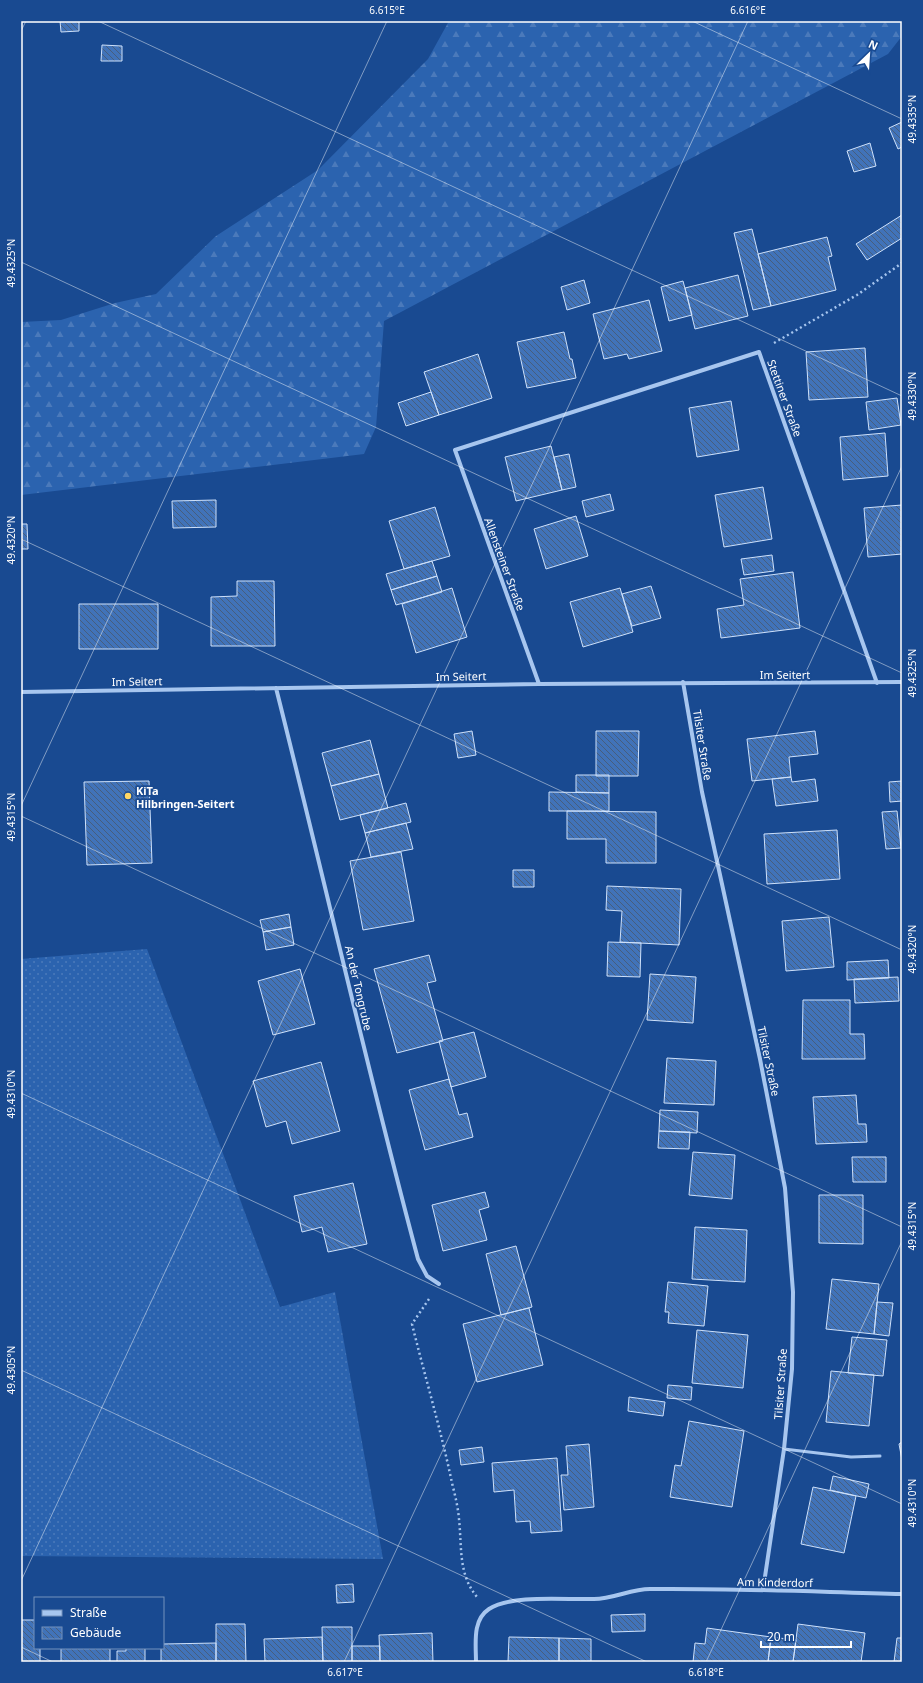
<svg xmlns="http://www.w3.org/2000/svg" width="923" height="1683" font-family="'Noto Sans',sans-serif">
	<style>
		.grass { fill: url(#grass-dots) }
		.forest { fill: url(#forest-firs) }
		.building { fill: url(#building-back-hatch); stroke: #cee1fb }
		.lines { fill: none; stroke-linecap: round; stroke-linejoin: round }
		.path { stroke: #a7c6ef; stroke-width: 2.5; stroke-dasharray: 2 3; stroke-linecap: butt }
		.service { stroke: #a7c6ef; stroke-width: 3 }
		.minor { stroke: #a7c6ef; stroke-width: 4 }
		.ticks { fill: none; stroke: #fff; stroke-width: 1; stroke-opacity: 0.45 }
		.poi-dot { fill: #ffd765; stroke: #194a91; stroke-width: 1.5 }
		.labels { text-anchor: middle; dominant-baseline: central; stroke-width: 3.5; stroke-linejoin: round; paint-order: stroke }
		.street-label { font-size: 11px; fill: #fff; stroke: #194a91 }
		.poi-label { font-size: 11px; font-weight: bold; fill: #fff; stroke: #194a91; text-anchor: start }
		.neatline { fill: none; stroke: #fff; stroke-width: 1.5 }
		.ticks-label { font-size: 10px; text-anchor: middle; fill: #fff }
	</style>
	<defs>
		<pattern id="grass-dots" width="8" height="8" patternUnits="userSpaceOnUse"><rect width="8" height="8" fill="#2b63af"/><path d="M2 2h.1M6 6h.1" fill="none" stroke="#4b7abb" stroke-width="1.8" stroke-linecap="round"/></pattern>
		<pattern id="forest-firs" width="22" height="20" patternUnits="userSpaceOnUse"><rect width="22" height="20" fill="#2b63af"/><path d="M5 1l3.5 6h-7zM16 11l3.5 6h-7z" fill="#4b7abb"/></pattern>
		<pattern id="building-back-hatch" width="6" height="6" patternUnits="userSpaceOnUse"><rect width="6" height="6" fill="#4173b9"/><path d="M-1 5l2 2M0 0l6 6M5-1l2 2" fill="none" stroke="#475e7d"/></pattern>
	</defs>
	<rect width="100%" height="100%" fill="#194a91"/>
	<path class="grass" d="M147,949L280,1307L335,1292L383,1559L21,1556V959Z"/>
	<path class="forest" d="M449,21H902V36L888,54L384,321L376,427L364,454L21,495V322L61,320L115,303L156,294L216,236L318,170L428,59Z"/>
	<path class="building" d="M60,21H79V31L61,32Z
		M102,45L122,46V61H101Z
		M902,122V147L898,149L889,128Z
		M870,143L876,166L854,172L847,151Z
		M902,215V238L867,260L856,244Z
		M752,229L771,306L753,310L734,233Z
		M827,237L832,256L828,257L836,290L771,306L758,254Z
		M738,275L748,316L695,329L685,288Z
		M584,280L590,303L567,310L561,287Z
		M683,281L692,315L669,321L661,287Z
		M649,300L662,351L629,359L627,354L604,359L593,314Z
		M564,332L570,359H572L576,378L527,388L517,342Z
		M865,348L868,397L809,400L806,352Z
		M478,354L492,398L439,415L424,372Z
		M431,392L439,415L406,426L398,403Z
		M897,398L901,425L869,430L866,402Z
		M731,401L739,450L697,457L689,408Z
		M885,433L888,476L843,480L840,437Z
		M551,446L562,490L516,501L505,457Z
		M569,454L576,487L562,490L554,457Z
		M763,487L772,539L724,547L715,495Z
		M610,494L614,510L586,517L582,501Z
		M216,500V527L173,528L172,501Z
		M902,505V554L868,557L864,508Z
		M435,507L450,556L404,569L389,521Z
		M576,516L588,556L546,569L534,529Z
		M21,524H27L28,549H21Z
		M772,555L774,571L744,575L741,559Z
		M432,561L437,576L391,590L386,574Z
		M793,572L800,628L721,638L717,609L744,605L740,579Z
		M437,576L442,592L396,605L391,590Z
		M237,581H274L275,646H211V597L237,596Z
		M651,586L661,618L632,626L622,594Z
		M452,588L467,637L416,653L402,604Z
		M620,588L633,632L583,647L570,602Z
		M79,604H158V649H79Z
		M472,731L476,755L458,758L454,734Z
		M596,731H639L638,776H596Z
		M815,731L818,754L789,757L791,777L752,781L747,739Z
		M370,740L379,774L331,786L322,753Z
		M379,774L388,808L340,820L331,786Z
		M576,775H609V793L576,792Z
		M791,777L792,782L815,779L818,801L776,806L772,779Z
		M149,781L152,863L87,865L84,782Z
		M902,781V801L890,802L889,782Z
		M549,792L609,793V811H549Z
		M406,803L411,822L365,833L360,815Z
		M567,811L656,812V863H606V839H567Z
		M897,811L901,848L886,849L882,812Z
		M406,823L413,849L371,857L365,833Z
		M837,830L840,879L767,884L764,834Z
		M401,852L414,921L363,930L350,861Z
		M513,870H534V887H513Z
		M607,886L681,889L679,945L620,942L622,911L606,910Z
		M289,914L291,927L263,932L260,920Z
		M829,917L834,967L786,971L782,921Z
		M291,927L294,945L266,950L263,932Z
		M608,942L641,943L640,977L607,976Z
		M429,955L436,981L427,983L443,1041L397,1053L374,969Z
		M888,960L889,978L847,980V962Z
		M300,969L315,1024L273,1035L258,981Z
		M650,974L696,977L693,1023L647,1020Z
		M898,977L899,1001L855,1003L854,979Z
		M803,1000H850V1034H864L865,1059H802Z
		M474,1032L486,1077L451,1087L439,1041Z
		M667,1058L716,1061L714,1105L664,1103Z
		M321,1062L340,1131L292,1144L286,1121L266,1127L253,1081Z
		M449,1079L459,1115L467,1113L473,1137L425,1150L409,1090Z
		M856,1095L858,1124H866L867,1142L816,1144L813,1097Z
		M660,1110L698,1112L697,1133L659,1131Z
		M659,1131L690,1132L689,1149L658,1148Z
		M693,1152L735,1155L732,1199L689,1195Z
		M852,1157H886V1182H853Z
		M353,1183L367,1244L328,1252L322,1227L302,1232L294,1196Z
		M485,1192L489,1207L479,1210L487,1240L443,1251L432,1205Z
		M819,1195H863V1244L819,1243Z
		M695,1227L747,1230L745,1282L692,1279Z
		M516,1246L532,1307L501,1315L486,1254Z
		M832,1279L879,1284L874,1334L826,1329Z
		M668,1282L708,1286L704,1326L668,1323L669,1312H665Z
		M877,1302L893,1303L889,1336L874,1334Z
		M529,1308L543,1365L477,1382L463,1324Z
		M697,1330L748,1335L743,1388L692,1383Z
		M852,1337L887,1340L883,1376L848,1373Z
		M831,1371L874,1375L869,1426L826,1422Z
		M668,1385L692,1387L691,1400L667,1398Z
		M629,1397L665,1402L663,1416L628,1411Z
		M689,1421L744,1431L732,1507L670,1497L675,1465L681,1466Z
		M902,1442V1460L899,1444Z
		M589,1444L594,1507L564,1510L561,1475H568L566,1446Z
		M482,1447L484,1462L461,1465L459,1450Z
		M557,1458L562,1531L531,1533L530,1521L516,1522L514,1490L494,1492L492,1463Z
		M833,1476L869,1484L866,1498L830,1490Z
		M813,1487L856,1496L844,1553L801,1544Z
		M353,1584L354,1602L337,1603L336,1585Z
		M645,1614V1631L612,1632L611,1615Z
		M21,1620H35V1648H40V1662H21Z
		M216,1624H245L246,1662H216Z
		M798,1624L865,1633L861,1662H793Z
		M322,1627H352V1662H323Z
		M707,1628L771,1637L768,1662H693L695,1643L705,1644Z
		M432,1633L433,1662H380L379,1635Z
		M322,1637L323,1662H265L264,1639Z
		M509,1637L559,1638V1662H508Z
		M771,1637L796,1640L793,1662H768Z
		M559,1638L591,1639V1662H559Z
		M897,1638H902V1662H894Z
		M216,1643V1662H161V1648H163V1644Z
		M352,1646H380V1662H352Z
		M61,1648H110V1662H61Z
		M126,1648H145V1662H117V1651H126Z"/>
	<g class="lines">
		<path class="path" d="M774,343L857,295L902,263
			M429,1299L412,1324C425,1377 441,1430 452,1483C455,1495 458,1507 459,1519C462,1547 458,1574 477,1597"/>
		<path class="service" d="M784,1449L851,1457L880,1456"/>
		<path class="minor" d="M683,682L702,792L760,1059L785,1188L793,1292L792,1369L784,1449L763,1590
			M539,684L455,450L759,352L877,683
			M276,688C324,878 367,1069 418,1259L427,1276L439,1284
			M21,692L539,684L902,682
			M476,1662C476,1644 472,1620 489,1609C512,1594 566,1600 594,1599C613,1599 631,1589 650,1589C734,1588 818,1592 902,1594"/>
	</g>
	<path class="ticks" d="M98,21L902,396M692,21L902,119M21,31L26,21M21,262L902,673M21,539L902,950M21,806L387,21M21,816L902,1227M21,1093L902,1504M21,1370L647,1662M21,1581L748,21M21,1647L53,1662M344,1662L902,466M706,1662L902,1241"/>
	<circle class="poi-dot" cx="128" cy="796" r="4"/>
	<g class="labels">
		<g class="street-label">
			<text transform="translate(785 398) rotate(70)">Stettiner Straße</text>
			<text transform="translate(505 564) rotate(70)">Allensteiner Straße</text>
			<text x="785" y="674">Im Seitert</text>
			<text transform="translate(461 676) rotate(-1)">Im Seitert</text>
			<text transform="translate(137 681) rotate(-1)">Im Seitert</text>
			<text transform="translate(703 745) rotate(81)">Tilsiter Straße</text>
			<text transform="translate(359 988) rotate(77)">An der Tongrube</text>
			<text transform="translate(769 1061) rotate(78)">Tilsiter Straße</text>
			<text transform="translate(780 1384) rotate(-86)">Tilsiter Straße</text>
			<text transform="translate(775 1582) rotate(1)">Am Kinderdorf</text>
		</g>
		<g class="poi-label">
			<text x="136" y="790">KiTa<tspan x="136" dy="13">Hilbringen-Seitert</tspan></text>
		</g>
	</g>
	<rect width="923" height="1683" fill="none" stroke="#194a91" stroke-width="44"/>
	<rect x="34" y="1597" width="130" height="52" fill="#194a91" stroke="#7592bd"/>
	<rect x="42" y="1610" width="20" height="6" fill="#a7c6ef" stroke="#7592bd"/>
	<text x="70" y="1617" font-size="12" fill="#ffffff">Straße</text>
	<rect x="42" y="1627" width="20" height="12" fill="url(#building-back-hatch)" stroke="#7592bd"/>
	<text x="70" y="1637" font-size="12" fill="#ffffff">Gebäude</text>
	<g transform="translate(869 54) rotate(25)" stroke="#194a91" stroke-width="3" paint-order="stroke">
	<path d="M0-3L7 15L0 10L-7 15Z" fill="#ffffff"/>
	<text y="-6" font-size="11" font-weight="bold" text-anchor="middle" fill="#ffffff">N</text>
	</g>
	<path d="M761 1641v6h90v-6" fill="none" stroke="#ffffff" stroke-width="2"/>
	<text x="767" y="1641" font-size="12" fill="#ffffff" stroke="#194a91" stroke-width="3" paint-order="stroke">20 m</text>
	<rect x="22" y="22" width="879" height="1639" class="neatline"/>
	<g class="ticks-label">
		<text x="387" y="14">6.615°E</text>
		<text x="748" y="14">6.616°E</text>
		<text transform="translate(912 119) rotate(-90)" y="4">49.4335°N</text>
		<text transform="translate(11 263) rotate(-90)" y="4">49.4325°N</text>
		<text transform="translate(912 396) rotate(-90)" y="4">49.4330°N</text>
		<text transform="translate(11 540) rotate(-90)" y="4">49.4320°N</text>
		<text transform="translate(912 673) rotate(-90)" y="4">49.4325°N</text>
		<text transform="translate(11 817) rotate(-90)" y="4">49.4315°N</text>
		<text transform="translate(912 949) rotate(-90)" y="4">49.4320°N</text>
		<text transform="translate(11 1094) rotate(-90)" y="4">49.4310°N</text>
		<text transform="translate(912 1226) rotate(-90)" y="4">49.4315°N</text>
		<text transform="translate(11 1370) rotate(-90)" y="4">49.4305°N</text>
		<text transform="translate(912 1503) rotate(-90)" y="4">49.4310°N</text>
		<text x="345" y="1676">6.617°E</text>
		<text x="706" y="1676">6.618°E</text>
	</g>
</svg>
